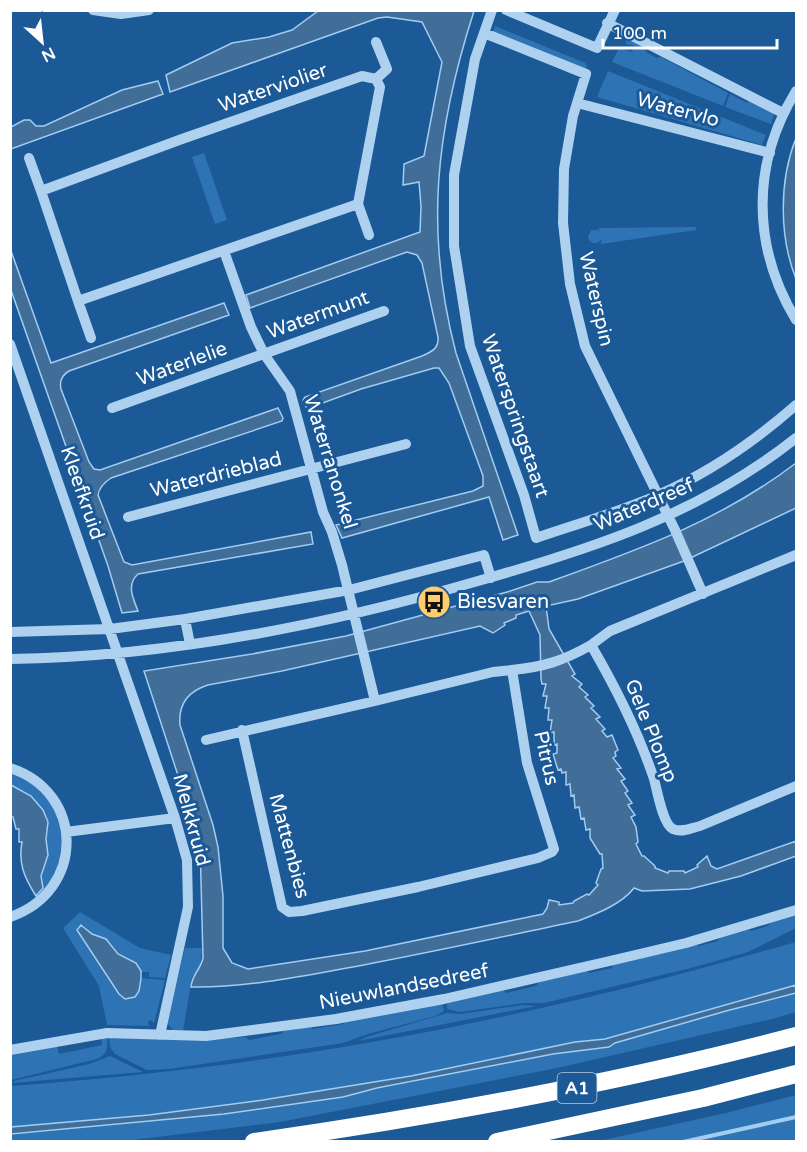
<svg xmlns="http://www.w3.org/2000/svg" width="807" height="1152" font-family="'Varela Round',sans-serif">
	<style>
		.green { fill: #2e74b5 }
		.water { fill: #416d99; stroke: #a2ccf2; stroke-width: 1.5; fill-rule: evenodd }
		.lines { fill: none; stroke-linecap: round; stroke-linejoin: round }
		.stream { stroke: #a2ccf2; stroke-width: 4 }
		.minor { stroke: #afd1f0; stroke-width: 10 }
		.highway { stroke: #fff; stroke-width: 18 }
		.labels { text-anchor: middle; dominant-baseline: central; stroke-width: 6; stroke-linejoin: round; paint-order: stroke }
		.shield { fill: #1b5997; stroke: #bbcde0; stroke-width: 1.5 }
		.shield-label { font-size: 18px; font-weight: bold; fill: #fff }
		.street-label { font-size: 20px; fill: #fff; stroke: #1b5997 }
		.poi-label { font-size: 20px; fill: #fff; stroke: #1b5997; text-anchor: start }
	</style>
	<rect width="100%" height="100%" fill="#1b5997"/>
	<path class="green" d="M495,26L585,63L587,65L586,69L493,32Z
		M625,35L646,48V52L657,58L661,57L728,93L723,106L612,62L619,48L632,52L634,46L626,44Z
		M608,71L766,135L762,145L597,97Z
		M730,94L747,103L749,100L774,114L771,124L725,107Z
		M204,153L227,220L215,224L192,157Z
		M696,227V230L601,244L602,239C598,243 594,245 590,241L588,237L591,230H600L598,228Z
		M11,773C17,776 25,779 32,783C56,799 67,835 60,863C56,877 46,887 37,898L36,896L43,888L41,876L48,855L46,839L48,829L43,810L27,793L11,785Z
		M80,912L140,948L171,955L165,978L149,977V972H141L136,963L118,954L110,942L92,934L83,925L77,928L121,997L140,987L141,978L165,980L154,1023L151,1020L148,1022L149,1026L107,1025L99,986L63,928Z
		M796,914V928L748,952L687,969L544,1003H524L460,1012L450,1010L447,1008V1003L503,990L506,993L536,986L539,982L586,971L590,973L612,968L614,964L695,944L699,946L718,941L720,937L747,929L751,931L768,926L771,922Z
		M796,942V985L605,1039L575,1042L411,1076L263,1100L149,1115L11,1127V1086C195,1073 379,1046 559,1004C639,986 718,964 796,942Z
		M185,948H202L200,967L192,977L183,1031L173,1030L167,1023Z
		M796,993V1012L772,1019L557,1068L280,1122L124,1141L11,1142V1134L224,1114L332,1098L553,1054L604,1048L615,1043L726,1011Z
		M442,1004L444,1011L435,1016L368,1034L343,1043L169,1069L147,1070L115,1054L110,1047L109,1037L202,1040L246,1037L249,1040L281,1034L284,1031L310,1027L313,1029L343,1024L346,1021Z
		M523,1005L536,1006L358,1041L366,1037L447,1013L460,1014Z
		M101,1037H107C108,1049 108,1053 97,1059L11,1080V1053L57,1045L59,1054L102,1045Z
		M110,1056L143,1072L11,1083L14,1081L89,1064Z
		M796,1095V1141H599L726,1113Z"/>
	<path class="water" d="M318,11H474C436,129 424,231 456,353L518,535L503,540L489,497L342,538L336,525L473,491L483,486V476L449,383L439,368H434L361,389L309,408L306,407L303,400L305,397L422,356C431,352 439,349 438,337L422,263L417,255L407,252L250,308L246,295L420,232L421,206L419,182L403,185L404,164L424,156L442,62L422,22L387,17L378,18L170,92L166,75L232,43L269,37L292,30Z
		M158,81L163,94L11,149V127L24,120H30L36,126H44L122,90Z
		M796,138V279C779,236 779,181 796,138Z
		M10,248L51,363L224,303L229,315L69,371C62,375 59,380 61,389L89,462L94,469L100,470L278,408L283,418L282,421L111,478C105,482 99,487 98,495L124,562L132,565L311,532L313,544L138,574C126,585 133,598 138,611L122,613L108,566L11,290Z
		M796,463V508L684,561L578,599L546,606L549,629L575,674L572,676L582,684L579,687L588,695L585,697L594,706L591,708L600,717L596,719L605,729L602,731L607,737L612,735L618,750L615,752L616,756L613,758L621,768L617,769L625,779L621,781L628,791L625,793L632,803L628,805L635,815L631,817L636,827L638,842L636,844L642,856H644L655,866V868L668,873L669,871H684L685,873L698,867L697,865L707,856L711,866L717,869L796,841V856L741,876L690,889L642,891L634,888C622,904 596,914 578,921C496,938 414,956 331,971C286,979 237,988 191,987C192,974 200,971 203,958L200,843L144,671L252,654L346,636L507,592L537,582H549C638,550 720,521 796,463ZM529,611L540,635L541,679L542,684H546L543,696H547L545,708H549L548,720H552L550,733L554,732V745L557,744V753L553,754L558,770L561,769L562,773L566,772V785L570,784L571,796L574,795L575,808L579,807L581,819L584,818L586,830L590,829V838L600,854H602L603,868L601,869L596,883L598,885L589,895L587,894L574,901L573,903L559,905V902L549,900L547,908L543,914L365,951L248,969L232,963L223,948V896L218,847L213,825L180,725C178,704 189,691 208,685L282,671L480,626L493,633L505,625L504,623L516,618V615Z
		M11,785L31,796L43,810L48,822L46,839L48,855L41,876L43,888L36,896C24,877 18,863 22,842H19V829H16L13,817H11Z
		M81,925L92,934L106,939L118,954L136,963L141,971V978L139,991L135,997L125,999L119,994L77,930Z
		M796,985V993L726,1011L615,1043L609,1047L553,1054L377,1088L343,1097L224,1114L11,1134V1127L149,1115L263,1100L411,1076L575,1042L605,1039Z"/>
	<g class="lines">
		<path class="stream" d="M683,1142L796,1117"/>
		<path class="minor" d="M93,10L121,14L149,10
			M492,10L475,59L454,175V246L470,346L524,495L536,538C577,524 619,512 658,495C709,473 755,441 796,405
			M506,10L597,48L615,10
			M607,23L783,113
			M484,33L586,74L573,116L564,169L563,223L570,284L585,346L675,530L703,594
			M376,42L387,69L376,79
			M362,76L376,79L380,87L358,204L78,301L41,191L182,139Z
			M796,91C751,164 752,247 796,320
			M577,103L770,153
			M29,158L41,191
			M358,204L369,235
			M224,251L251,327L264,354L290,391L323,512L332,532L342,565L375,701
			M78,301L91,338
			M10,344L175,818L187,860L188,907L160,1035
			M112,408L384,311
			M128,517L406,444
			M796,555L610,631L591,645C616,688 638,731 654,779C657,790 663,825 673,829C682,833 692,828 700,826L796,786
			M185,619L190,644
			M10,632L110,629L185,619L349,590L484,555L491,578
			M10,659C166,657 322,626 471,583C589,550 699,515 796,438
			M512,670C543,667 563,661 591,645
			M206,740L375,701L493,672L512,670L527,763L554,849L552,852L538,858L418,887L302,911L289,912L282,907L242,730
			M10,768C85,792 86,891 10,917
			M66,832L175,818
			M10,1050L107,1033L206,1036L336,1019L444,999L614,960L686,943L796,910"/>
		<path class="highway" d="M254,1142C437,1116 618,1083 796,1036
			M497,1142L703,1098L796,1074"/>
	</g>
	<defs>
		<g id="bus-disc" transform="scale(1.725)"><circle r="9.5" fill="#ffcc6e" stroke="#1b5997"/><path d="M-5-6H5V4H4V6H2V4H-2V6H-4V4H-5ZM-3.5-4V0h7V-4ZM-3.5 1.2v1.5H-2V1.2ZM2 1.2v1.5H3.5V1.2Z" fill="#111"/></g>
	</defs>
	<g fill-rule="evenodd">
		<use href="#bus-disc" x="434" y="602"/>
	</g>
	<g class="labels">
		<rect class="shield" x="557.5" y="1073" width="39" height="30" rx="4.5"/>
		<g class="shield-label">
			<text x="577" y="1088">A1</text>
		</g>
		<g class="street-label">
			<text transform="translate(273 88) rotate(-19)">Waterviolier</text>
			<text transform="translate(678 110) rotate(15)">Watervlo</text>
			<text transform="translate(596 299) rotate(77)">Waterspin</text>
			<text transform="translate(318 315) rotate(-20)">Watermunt</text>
			<text transform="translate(182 364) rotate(-20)">Waterlelie</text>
			<text transform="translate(515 416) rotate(71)">Waterspringstaart</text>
			<text transform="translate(330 462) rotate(73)">Waterranonkel</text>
			<text transform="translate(216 475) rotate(-14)">Waterdrieblad</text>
			<text transform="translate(82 493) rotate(71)">Kleefkruid</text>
			<text transform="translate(644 505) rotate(-23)">Waterdreef</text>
			<text transform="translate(651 731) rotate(68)">Gele Plomp</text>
			<text transform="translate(546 758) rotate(77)">Pitrus</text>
			<text transform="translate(191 820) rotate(75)">Melkkruid</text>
			<text transform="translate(289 846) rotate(75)">Mattenbies</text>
			<text transform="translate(404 987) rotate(-11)">Nieuwlandsedreef</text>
		</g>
		<g class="poi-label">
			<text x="457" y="602">Biesvaren</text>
		</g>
	</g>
	<rect width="807" height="1152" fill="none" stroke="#ffffff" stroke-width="24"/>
	<g transform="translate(42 42) rotate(153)" stroke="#1b5997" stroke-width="4.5" paint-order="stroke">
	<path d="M0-4.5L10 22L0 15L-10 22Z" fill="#ffffff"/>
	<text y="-9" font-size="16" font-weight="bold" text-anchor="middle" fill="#ffffff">N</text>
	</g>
	<path d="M603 39v9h174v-9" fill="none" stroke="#ffffff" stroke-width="3"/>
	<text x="612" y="39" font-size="18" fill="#ffffff" stroke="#1b5997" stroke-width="4.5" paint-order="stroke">100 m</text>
</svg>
